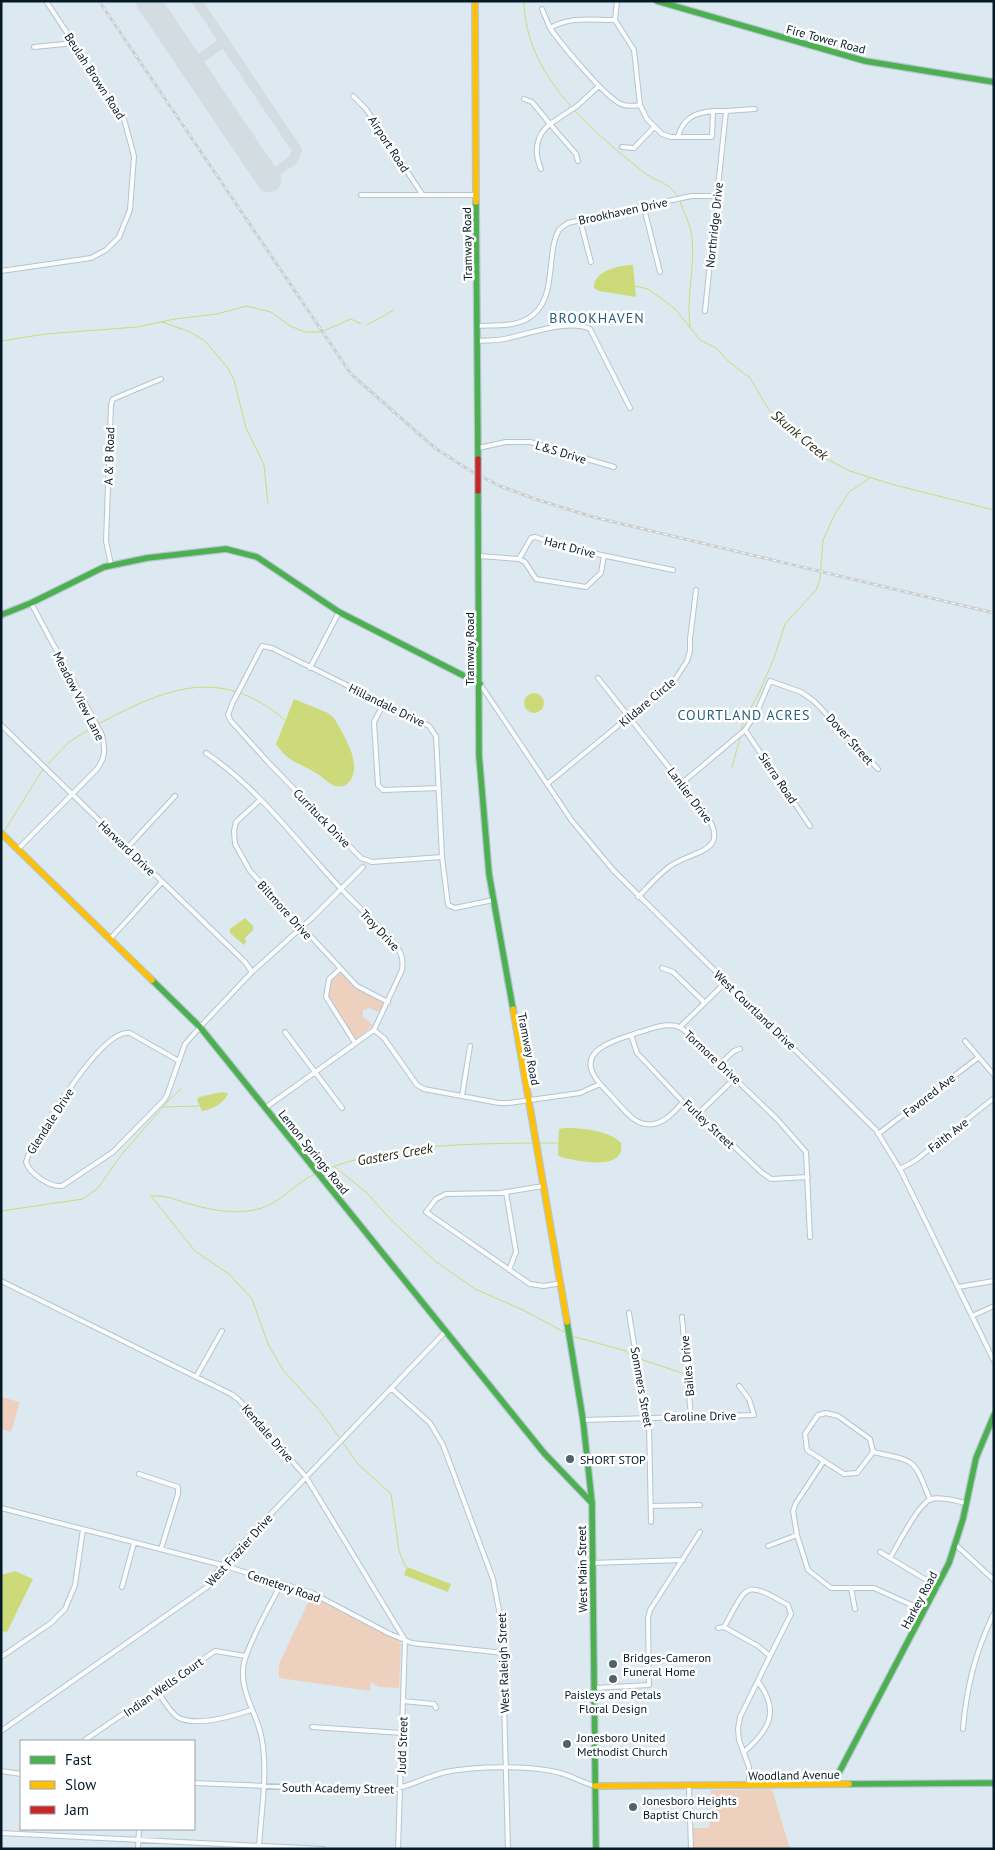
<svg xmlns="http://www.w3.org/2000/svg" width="995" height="1850" font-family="'PT Sans',sans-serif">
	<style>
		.green { fill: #edd1be }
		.water { fill: #ccda7a }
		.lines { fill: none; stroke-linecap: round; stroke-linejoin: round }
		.stream { stroke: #ccda7a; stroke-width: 1 }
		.taxiway { stroke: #d3dce0; stroke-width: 10 }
		.runway { stroke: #d3dce0; stroke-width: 25 }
		.street-casing { stroke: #b4c5ce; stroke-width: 6 }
		.fast-casing { stroke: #b4c5ce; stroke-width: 8 }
		.slow-casing { stroke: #b4c5ce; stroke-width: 8 }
		.street { stroke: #fafcfd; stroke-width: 4 }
		.fast { stroke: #4caf50; stroke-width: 5.5 }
		.slow { stroke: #ffc107; stroke-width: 5.5 }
		.rail-casing { stroke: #c9ced0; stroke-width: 3 }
		.rail { stroke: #fff; stroke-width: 1; stroke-dasharray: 4; stroke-linecap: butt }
		.jam-bridge-casing { stroke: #b4c5ce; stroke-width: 8; stroke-linecap: butt }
		.jam-bridge { stroke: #c62828; stroke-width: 5.5 }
		.poi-dot { fill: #50626d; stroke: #fff; stroke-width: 2 }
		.labels { text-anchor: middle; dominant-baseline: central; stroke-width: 5; stroke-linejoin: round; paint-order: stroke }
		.street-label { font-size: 12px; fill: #041a26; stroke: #fff }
		.poi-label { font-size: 12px; fill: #041a26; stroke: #fff; text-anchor: start }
		.neighbourhood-label { font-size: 14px; letter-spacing: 1px; fill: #265d7b; stroke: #fff }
		.water-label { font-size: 14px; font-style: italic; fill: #292d16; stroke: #fff }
	</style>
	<rect width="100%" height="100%" fill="#dde9f1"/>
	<path class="green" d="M340,972L362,991L386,1003L381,1013L369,1008L363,1010V1017L370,1022V1024H375L355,1040L328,997L331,980Z
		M1,1397L20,1402L11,1432L1,1429Z
		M311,1596L398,1640L401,1644L399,1688L379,1687L371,1682L370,1691L279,1678V1664Z
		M772,1789L789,1846L794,1849H694L691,1828H709L711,1790Z"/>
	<path class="water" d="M633,265L636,297L599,291L594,288C593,271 619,265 633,265Z
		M524 703a10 10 0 1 1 20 0a10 10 0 1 1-20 0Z
		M294,699L328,713L334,718C343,734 364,765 349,782C345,787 341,787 335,786C327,783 323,777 316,773C298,762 289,763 276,744Z
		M245,918L253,926V930L245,938L246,942L244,945L230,933V929Z
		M222,1092L228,1093C225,1103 211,1110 202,1111L197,1100L199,1097Z
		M564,1128C581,1128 609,1130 621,1143C626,1172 577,1161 561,1157L558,1155L559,1129Z
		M407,1567L451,1584L448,1592L404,1575Z
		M15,1571L33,1579L7,1632L1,1631V1575Z"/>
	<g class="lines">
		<path class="stream" d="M524,1C525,75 589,128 642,171C655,182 669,181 678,197
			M680,201C684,213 691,225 692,238C695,268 686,296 690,327
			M635,286L648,289L665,301L676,310L700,340L716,348L729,362L750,378L769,410L821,456L850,471L891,484L994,510
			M162,322L190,332L205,341L227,367L234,380L246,428L264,465L268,504
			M367,325L394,310
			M1,341L45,334L137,327L175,319L217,314L246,306L271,312L290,326L305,332H321L351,319L361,324
			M98,724C165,689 219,664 285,720
			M741,731L743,722L759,693L774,658L785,624L816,590L820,579L823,540L835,514L849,492L870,478
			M46,766L69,742L95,726
			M732,767L741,735
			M3,833L43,769
			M164,1107L199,1106
			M538,1143H559
			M335,1167L367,1193L392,1221L435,1261L475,1289L523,1310L566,1333
			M319,1172C387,1144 462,1144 534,1143
			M151,1196L195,1251L229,1274L252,1299L268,1344L283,1370L321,1412L358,1464L391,1494L399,1551L406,1568
			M152,1196C165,1195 174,1199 186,1203C211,1210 241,1217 267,1206C285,1198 297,1182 315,1174
			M1,1211L83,1199L98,1188L122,1154L170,1099L181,1089
			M572,1336L626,1351L632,1356
			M640,1359L685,1374"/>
		<path class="taxiway" d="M197,1L297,150L293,160L267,178
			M191,65L224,42"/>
		<path class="runway" d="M148,1L269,180"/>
		<g class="street-casing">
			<path id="street" d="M617,1L615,20L634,50L640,105L647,119L662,134L671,137H712L713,111H726
				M542,9L550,28C570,16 593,20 615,20
				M550,28C561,44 606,98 621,104C627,107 634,106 640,105
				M34,47L75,43
				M353,96L366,109L422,194
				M524,99L532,102L550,124C535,136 534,153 541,169
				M678,137C683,118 694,113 713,111
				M622,147L634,148L654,127
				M578,161L576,154L550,124L577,106L599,86
				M361,195H476
				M644,208L660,272
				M580,220L591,262
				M1,271L91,258L106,250L119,237L130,210L134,156L124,119L46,1
				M705,311L726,111L755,109
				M477,326C493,325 513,327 527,319C559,302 545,253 559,230C561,228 565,225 568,223L691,196H717
				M477,341C488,340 499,341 509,338C531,333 569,319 590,329L630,408
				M478,448L506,442H530L614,467
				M479,556L519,559L525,562L536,579L586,587L601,573L604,556
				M519,559L531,538L535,537L573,549L673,570
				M111,565L106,541L111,405L113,399L161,379
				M310,668L339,612
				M598,678L706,814C732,854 691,850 669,867C658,875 648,887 638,897
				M480,684L572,821L614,871L876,1130L901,1171L994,1361
				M384,703L374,722L378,785L383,790L439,788
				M1,725L245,962L252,972
				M745,730L810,826
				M206,753C261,790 300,846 345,893C357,906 394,939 400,952C403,958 403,964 402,970L374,1030L265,1108
				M682,783L745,730L757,712L770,681L801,692L814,701L878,769
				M547,784L676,678L687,661L690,651V639L696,590
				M260,800L236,822L234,831L235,844L250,871L357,986L388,1002
				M127,848L175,796
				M18,849L97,769C106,757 105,749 102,735L31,603
				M442,857L372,862L361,858L267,761L231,721L228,715L232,704L262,646L272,648L429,726L436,736L442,857L448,905L455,908L493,900
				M111,938L162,882
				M662,968L673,972L705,1003
				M340,969L329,979L326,997L355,1043
				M680,1027L726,982
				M374,1030L384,1038L417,1085L424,1089L499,1103H509L580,1093L600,1084
				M285,1032L342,1108
				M631,1035L637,1053L654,1071L683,1102L699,1113L761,1172L771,1179L808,1177
				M965,1041L994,1075
				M179,1061L130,1033C101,1028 44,1129 29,1153L26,1162C30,1174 49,1187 62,1186L113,1152L164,1100L167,1095L185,1044L200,1027L252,972L312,918L363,867
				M720,1064L734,1051L740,1049
				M462,1096L470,1046
				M683,1102C674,1112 662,1127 645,1124C632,1122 622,1107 613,1098C607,1091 600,1085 595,1077C576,1048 622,1038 640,1032C654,1028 672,1020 684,1030L777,1119L806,1152L810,1237
				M699,1113L735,1078
				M878,1134L979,1057
				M900,1169L916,1160L994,1098
				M543,1186L500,1193L446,1194L436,1199L426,1212L530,1284L544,1286L561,1283
				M506,1192L516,1252L509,1270
				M1,1281L231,1394L238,1399L306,1477L405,1640L398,1849
				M958,1287L994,1281
				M629,1313L645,1412L649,1425L651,1522
				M972,1316L994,1306
				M682,1317L691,1416
				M196,1377L222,1331
				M391,1388L430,1423L443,1445L493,1579L502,1626L508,1849
				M826,1413L838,1416L870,1439L873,1452L857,1473L844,1474L807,1450L805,1434L818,1415Z
				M583,1420L754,1415L749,1399L739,1386
				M873,1452C917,1462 913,1457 930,1500
				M823,1462L796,1503L793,1511L797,1535L808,1570L831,1588H874L925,1611
				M139,1474L178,1487V1494L161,1549
				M651,1506L700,1505
				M1,1508L222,1565L312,1593L388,1633L412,1643L503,1653
				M956,1545L994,1580
				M768,1546L797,1535
				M880,1552L938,1587
				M890,1558C898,1545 918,1504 931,1499C941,1496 956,1501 966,1503
				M591,1563L683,1560
				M122,1587L134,1543
				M851,1588L855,1609
				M724,1627C748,1585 743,1579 788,1605L791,1614L770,1656
				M718,1628L724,1627L758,1646L770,1656L740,1717L738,1729L739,1740L749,1767V1785
				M1,1657L51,1623L65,1609L75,1585L83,1529
				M594,1688L649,1685L648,1618L650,1610L700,1532
				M157,1691C163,1699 170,1713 179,1718C198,1727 233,1716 251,1710
				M403,1701L434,1704L436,1708
				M312,1727L402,1733
				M963,1729C966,1688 976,1650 994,1613
				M1,1731L207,1587L222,1565L445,1332
				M85,1740L215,1651L246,1656
				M744,1752C769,1730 780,1712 759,1683
				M1,1771L21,1774
				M194,1783L384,1791C406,1789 424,1777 446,1772C474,1766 532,1765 560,1773C572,1776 583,1783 595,1786
				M689,1786L691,1849
				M1,1833L323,1849
				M259,1847C261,1812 268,1775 262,1740C258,1713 238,1692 244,1663C248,1643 271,1604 281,1584
				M138,1849L139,1829"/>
		</g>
		<g class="fast-casing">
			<path id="fast" d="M657,1L865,61L994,82
				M476,202L478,459
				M478,491L479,755L489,874L513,1009
				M1,615L31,603L104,567L147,558L226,549L257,557L339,612L480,684
				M152,980L200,1027L544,1453L592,1503
				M567,1322L583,1420L592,1503L596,1849
				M833,1784L949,1563L963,1519L976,1458L994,1415
				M849,1784L994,1783"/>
		</g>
		<g class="slow-casing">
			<path id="slow" d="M475,1L476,202
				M1,833L152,980
				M513,1009L567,1322
				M595,1786L849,1784"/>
		</g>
		<use href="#street" class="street"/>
		<use href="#fast" class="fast"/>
		<use href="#slow" class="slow"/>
		<g class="rail-casing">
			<path id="rail" d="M99,1L351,374L435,448L469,470L500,486L535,499L593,517L994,613"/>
		</g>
		<use href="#rail" class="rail"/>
		<g class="jam-bridge-casing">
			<path id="jam-bridge" d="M478,459V491"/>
		</g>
		<use href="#jam-bridge" class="jam-bridge"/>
	</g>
	<g class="poi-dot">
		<circle cx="570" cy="1459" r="5"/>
		<circle cx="613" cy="1664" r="5"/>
		<circle cx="613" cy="1679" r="5"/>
		<circle cx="567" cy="1744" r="5"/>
		<circle cx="633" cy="1807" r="5"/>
	</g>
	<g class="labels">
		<g class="street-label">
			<text transform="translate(826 39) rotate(15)">Fire Tower Road</text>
			<text transform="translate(95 76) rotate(57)">Beulah Brown Road</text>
			<text transform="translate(389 144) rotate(57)">Airport Road</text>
			<text transform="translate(623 211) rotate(-12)">Brookhaven Drive</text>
			<text transform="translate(714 225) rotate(-84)">Northridge Drive</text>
			<text transform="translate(467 244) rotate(-91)">Tramway Road</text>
			<text transform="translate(561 452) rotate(17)">L&amp;S Drive</text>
			<text transform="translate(109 456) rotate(-88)">A &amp; B Road</text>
			<text transform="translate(570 547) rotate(15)">Hart Drive</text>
			<text transform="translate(469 649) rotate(-90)">Tramway Road</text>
			<text transform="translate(79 696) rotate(63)">Meadow View Lane</text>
			<text transform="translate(647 702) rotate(-40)">Kildare Circle</text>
			<text transform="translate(387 705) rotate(26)">Hillandale Drive</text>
			<text transform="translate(850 739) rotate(48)">Dover Street</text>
			<text transform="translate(778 778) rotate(56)">Sierra Road</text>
			<text transform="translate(690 795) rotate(53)">Lanlier Drive</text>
			<text transform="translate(322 818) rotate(46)">Currituck Drive</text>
			<text transform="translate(127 848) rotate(44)">Harward Drive</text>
			<text transform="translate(285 910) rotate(48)">Biltmore Drive</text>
			<text transform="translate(380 930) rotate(47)">Troy Drive</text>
			<text transform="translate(755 1010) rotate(44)">West Courtland Drive</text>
			<text transform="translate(529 1049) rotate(79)">Tramway Road</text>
			<text transform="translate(713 1057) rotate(43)">Tormore Drive</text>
			<text transform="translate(929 1095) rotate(-38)">Favored Ave</text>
			<text transform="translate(50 1121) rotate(-57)">Glendale Drive</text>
			<text transform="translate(709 1124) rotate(43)">Furley Street</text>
			<text transform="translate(948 1135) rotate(-38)">Faith Ave</text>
			<text transform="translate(314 1152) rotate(51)">Lemon Springs Road</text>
			<text transform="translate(687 1366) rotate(-95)">Bailes Drive</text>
			<text transform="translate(642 1387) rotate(80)">Sommers Street</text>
			<text transform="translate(700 1416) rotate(-1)">Caroline Drive</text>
			<text transform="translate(268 1433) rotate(49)">Kendale Drive</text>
			<text transform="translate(239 1550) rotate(-48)">West Frazier Drive</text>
			<text transform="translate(582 1569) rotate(-91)">West Main Street</text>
			<text transform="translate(284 1586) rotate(19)">Cemetery Road</text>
			<text transform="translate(919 1600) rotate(-62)">Harkey Road</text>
			<text transform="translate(503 1663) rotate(-92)">West Raleigh Street</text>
			<text transform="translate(163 1687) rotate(-35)">Indian Wells Court</text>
			<text transform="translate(402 1745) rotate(-88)">Judd Street</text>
			<text transform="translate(794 1775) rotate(-1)">Woodland Avenue</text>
			<text transform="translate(338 1788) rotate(1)">South Academy Street</text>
		</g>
		<g class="poi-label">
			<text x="580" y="1459">SHORT STOP</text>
			<text x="623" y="1657">Bridges-Cameron<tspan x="623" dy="14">Funeral Home</tspan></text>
			<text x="613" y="1694" text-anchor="middle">Paisleys and Petals<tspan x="613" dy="14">Floral Design</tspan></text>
			<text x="577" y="1737">Jonesboro United<tspan x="577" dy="14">Methodist Church</tspan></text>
			<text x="643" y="1800">Jonesboro Heights<tspan x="643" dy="14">Baptist Church</tspan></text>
		</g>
		<g class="neighbourhood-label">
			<text x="597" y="318">BROOKHAVEN</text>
			<text x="744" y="715">COURTLAND ACRES</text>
		</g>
		<g class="water-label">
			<text transform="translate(800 435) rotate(40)">Skunk Creek</text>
			<text transform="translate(395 1154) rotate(-10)">Gasters Creek</text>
		</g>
	</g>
	<rect width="995" height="1850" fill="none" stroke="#041a26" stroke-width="5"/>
	<rect x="20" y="1740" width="175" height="90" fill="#ffffff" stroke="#9ba3a8"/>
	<rect x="30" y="1756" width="25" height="8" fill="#4caf50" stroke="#9ba3a8"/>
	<text x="65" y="1765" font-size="15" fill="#041a26">Fast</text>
	<rect x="30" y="1781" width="25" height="8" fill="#ffc107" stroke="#9ba3a8"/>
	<text x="65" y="1790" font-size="15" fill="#041a26">Slow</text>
	<rect x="30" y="1806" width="25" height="8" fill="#c62828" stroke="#9ba3a8"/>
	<text x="65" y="1815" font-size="15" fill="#041a26">Jam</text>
</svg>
